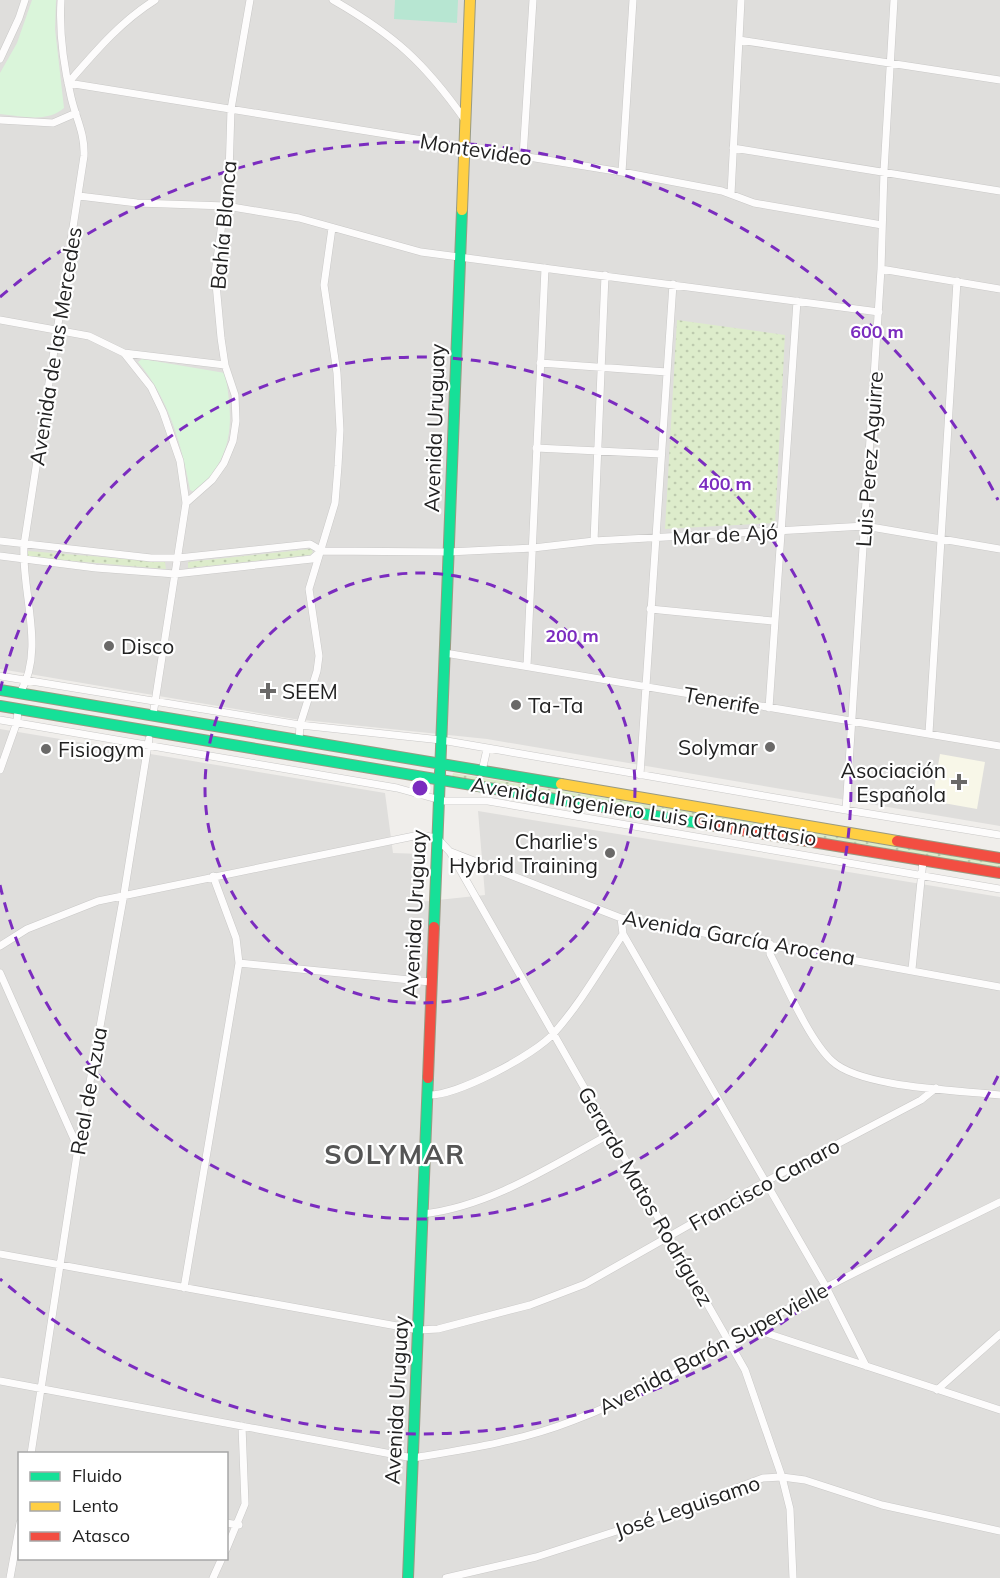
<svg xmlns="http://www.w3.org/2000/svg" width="1000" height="1578" font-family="Mulish,sans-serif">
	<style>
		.residential { fill: #dfdedc; fill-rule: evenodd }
		.education { fill: #f8f7e8 }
		.grass { fill: url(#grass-dots) }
		.park { fill: #daf5da }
		.pitch { fill: #b7e6d2 }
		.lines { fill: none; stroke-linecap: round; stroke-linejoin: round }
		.street-casing { stroke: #c9c8c7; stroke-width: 8 }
		.fast-casing { stroke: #999a82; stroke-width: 12 }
		.slow-casing { stroke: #999a82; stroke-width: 12 }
		.jam-casing { stroke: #999a82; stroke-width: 12 }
		.street { stroke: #fdfcfc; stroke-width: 7 }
		.fast { stroke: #16e098; stroke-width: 10 }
		.slow { stroke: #ffcf43; stroke-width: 10 }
		.jam { stroke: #f24e42; stroke-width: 10 }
		.ring { fill: none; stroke: #7b2cbf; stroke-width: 3; stroke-dasharray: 10 8 }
		.poi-dot { fill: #6a6968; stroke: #fff; stroke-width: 2 }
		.labels { text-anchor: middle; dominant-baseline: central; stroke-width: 4.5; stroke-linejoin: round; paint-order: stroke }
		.street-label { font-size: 21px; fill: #222; stroke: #fff }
		.poi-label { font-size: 21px; fill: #222; stroke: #fff; text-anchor: start }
		.district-label { font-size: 27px; font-weight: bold; letter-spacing: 1.5px; fill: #555; stroke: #fff }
		.centre { fill: #7b2cbf; stroke: #fff; stroke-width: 3 }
		.ring-label { font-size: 18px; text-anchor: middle; font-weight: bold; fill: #7b2cbf; stroke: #fff; stroke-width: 4.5; stroke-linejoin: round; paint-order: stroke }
	</style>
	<defs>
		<pattern id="grass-dots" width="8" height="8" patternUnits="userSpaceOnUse" patternTransform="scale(1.5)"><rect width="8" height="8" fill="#ddeccb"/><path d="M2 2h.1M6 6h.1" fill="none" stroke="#bdcaae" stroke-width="1.8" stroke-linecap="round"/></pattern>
	</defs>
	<rect width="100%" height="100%" fill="#f0eeeb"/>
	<path class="residential" d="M0,0H1000V826L487,739L294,719L0,669Z
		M0,729L385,793L393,853L423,854L419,902L485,895L478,811L1000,897V1578H0ZM20,1454H226V1558H20Z"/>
	<path class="education" d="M940,754L985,762L977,809L932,801Z"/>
	<path class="grass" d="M677,320L785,335L775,523L665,529Z
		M311,549L313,552L310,555L188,568V562Z
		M28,551L165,562L166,569L27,557Z
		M453,773L1000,862V869L452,777Z"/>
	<path class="park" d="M32,0H56L55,29L64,108C47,123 21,116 0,114V73L17,43Z
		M142,359L225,373C234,424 234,454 196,493L190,490C182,445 168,397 138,362Z"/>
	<path class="pitch" d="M395,0H458L457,23L394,19Z"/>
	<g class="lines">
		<g class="street-casing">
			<path id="street" d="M333,0C394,35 424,62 465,120
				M739,40L1000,80
				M0,59L19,18L25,0
				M68,83L622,172L722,191L754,203L882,225
				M68,83C95,52 120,22 155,0
				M0,120L53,123L76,113
				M733,148L1000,191
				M523,157L533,0
				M622,172L633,0
				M731,194L741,0
				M79,196L137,203L226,206L299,218L421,252L879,312
				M881,269L1000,289
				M0,320L89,336L124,353L225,365
				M124,353L151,387L163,412L180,461L186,503L153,715
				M540,363L667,372
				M536,448L661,454
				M186,503L212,480L224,463L233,441L236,421L235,395L225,365L221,338L215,273L229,174L231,109L250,0
				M0,541L151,558H178L310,544L322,551L448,552L533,548L594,541L865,526L1000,549
				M594,541L605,275
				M0,556L96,568L175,574L312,559L320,552
				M650,609L773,621
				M445,653L1000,746
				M527,666L545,268
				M0,676L300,725L441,740L846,810L1000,835
				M20,693C46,649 21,592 24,545L84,156C85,133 76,119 71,97C64,67 59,31 61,0
				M769,708L797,301
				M0,720L397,788L444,801H488L1000,889
				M929,733L957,281
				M299,740L300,725L317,671L319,656L309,589L335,503L338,466L340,430L337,373L324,285L332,228
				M0,770L17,722L18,709
				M482,771L487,749
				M640,775L673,284
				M846,810L881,269L884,171L894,0
				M451,852L621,918L1000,987
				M621,918L623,934L826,1287L866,1366
				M770,944V954C785,983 809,1040 832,1061C861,1088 958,1090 1000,1095
				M0,946L27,929L98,901L419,835L437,838L450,852L745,1370L782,1477L790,1509L793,1578
				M239,963L430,982
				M912,969L923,861
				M0,973L78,1148
				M427,1095C455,1097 535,1055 554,1033C580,1004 601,967 623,934
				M423,1214C491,1206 551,1166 610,1134
				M0,1254L419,1330L438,1329L530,1305L585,1284L765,1182L921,1100L936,1088
				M184,1288L239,963L236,938L213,876
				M751,1328L1000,1410
				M0,1381L413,1458C467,1449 521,1441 572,1421C661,1388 741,1333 825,1288C882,1258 942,1231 1000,1202
				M937,1390L1000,1334
				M31,1454L78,1148L124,894L149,739
				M226,1523L239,1525
				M226,1550L245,1504L242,1426
				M10,1578L20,1523
				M213,1578L222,1558
				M446,1578L536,1557L657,1518L763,1478L782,1477L805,1480L882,1505L1000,1531"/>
		</g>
		<g class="fast-casing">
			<path id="fast" d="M0,690L561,784
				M0,706L698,823
				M434,927L462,210
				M408,1578L428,1078"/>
		</g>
		<g class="slow-casing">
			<path id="slow" d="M462,210L470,0
				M561,784L897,841"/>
		</g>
		<g class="jam-casing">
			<path id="jam" d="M698,823L1000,873
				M897,841L1000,858
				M428,1078L434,927"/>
		</g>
		<use href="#street" class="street"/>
		<use href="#fast" class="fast"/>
		<use href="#slow" class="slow"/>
		<use href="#jam" class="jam"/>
	</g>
	<g class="ring">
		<circle cx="420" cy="788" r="215"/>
		<path d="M0 691A431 431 0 1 1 0 885"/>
		<path d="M998 1076A646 646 0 0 1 0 1279M0 297A646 646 0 0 1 998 500"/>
	</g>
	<g class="poi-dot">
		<circle cx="109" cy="646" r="6"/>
		<path d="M265 682h6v6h6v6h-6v6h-6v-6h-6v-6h6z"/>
		<circle cx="516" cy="705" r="6"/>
		<circle cx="770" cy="747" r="6"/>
		<circle cx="46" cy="749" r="6"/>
		<path d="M956 773h6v6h6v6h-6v6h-6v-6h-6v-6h6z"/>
		<circle cx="610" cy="853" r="6"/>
	</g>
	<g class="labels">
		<g class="street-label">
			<text transform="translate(476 149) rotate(9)">Montevideo</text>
			<text transform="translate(223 225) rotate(-85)">Bahía Blanca</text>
			<text transform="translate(55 346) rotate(-81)">Avenida de las Mercedes</text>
			<text transform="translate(434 428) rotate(-88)">Avenida Uruguay</text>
			<text transform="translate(869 459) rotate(-86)">Luis Perez Aguirre</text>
			<text transform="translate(725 534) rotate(-3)">Mar de Ajó</text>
			<text transform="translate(722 700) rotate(10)">Tenerife</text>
			<text transform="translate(644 811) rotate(9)">Avenida Ingeniero Luis Giannattasio</text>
			<text transform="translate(414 914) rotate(-87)">Avenida Uruguay</text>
			<text transform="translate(739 937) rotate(10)">Avenida García Arocena</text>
			<text transform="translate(88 1091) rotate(-80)">Real de Azua</text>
			<text transform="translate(764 1184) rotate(-29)">Francisco Canaro</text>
			<text transform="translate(646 1196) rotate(60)">Gerardo Matos Rodríguez</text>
			<text transform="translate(713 1348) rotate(-28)">Avenida Barón Supervielle</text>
			<text transform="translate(396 1400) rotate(-87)">Avenida Uruguay</text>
			<text transform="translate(687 1506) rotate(-19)">José Leguisamo</text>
		</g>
		<g class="poi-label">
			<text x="121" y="646">Disco</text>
			<text x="282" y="691">SEEM</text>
			<text x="528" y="705">Ta-Ta</text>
			<text x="758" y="747" text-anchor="end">Solymar</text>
			<text x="58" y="749">Fisiogym</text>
			<text x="946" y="770" text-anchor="end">Asociación<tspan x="946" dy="24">Española</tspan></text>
			<text x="598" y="841" text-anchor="end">Charlie's<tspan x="598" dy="24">Hybrid Training</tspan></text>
		</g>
		<g class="district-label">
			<text x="395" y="1154">SOLYMAR</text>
		</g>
	</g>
	<circle cx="420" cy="788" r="9" class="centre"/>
	<g class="ring-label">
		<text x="877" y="338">600 m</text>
		<text x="725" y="490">400 m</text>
		<text x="572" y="642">200 m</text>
	</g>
	<rect x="18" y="1452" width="210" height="108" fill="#ffffff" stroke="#a7a7a7" stroke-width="1.5"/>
	<rect x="30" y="1472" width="30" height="9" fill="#16e098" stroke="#a7a7a7" stroke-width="1.5"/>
	<text x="72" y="1482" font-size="18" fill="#222222">Fluido</text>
	<rect x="30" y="1502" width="30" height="9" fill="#ffcf43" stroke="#a7a7a7" stroke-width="1.5"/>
	<text x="72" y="1512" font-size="18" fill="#222222">Lento</text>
	<rect x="30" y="1532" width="30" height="9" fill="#f24e42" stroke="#a7a7a7" stroke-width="1.5"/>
	<text x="72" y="1542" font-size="18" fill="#222222">Atasco</text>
</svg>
